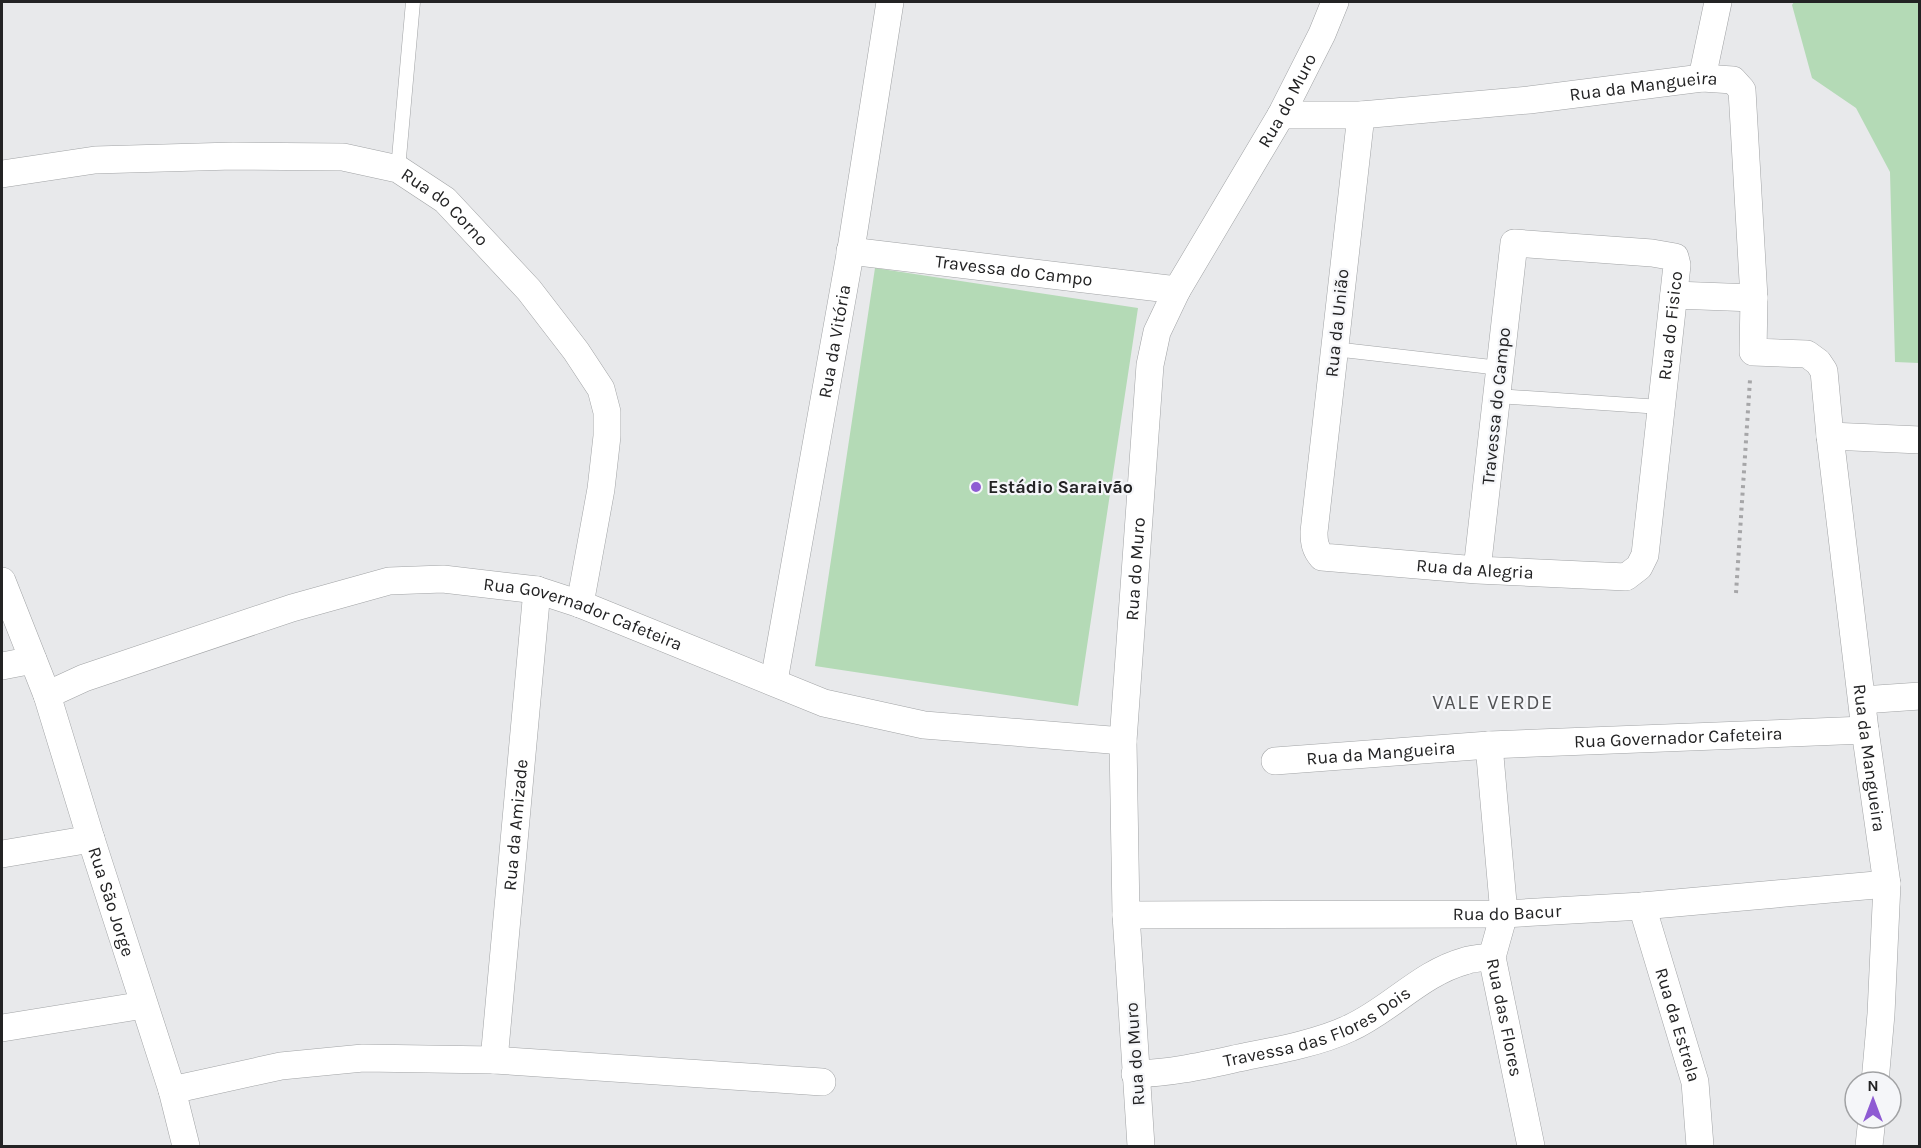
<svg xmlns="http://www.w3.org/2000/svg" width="1921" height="1148" font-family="Karla,sans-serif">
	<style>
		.green { fill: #b4dab6 }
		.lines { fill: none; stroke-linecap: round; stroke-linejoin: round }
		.lane-casing { stroke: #a1a3a5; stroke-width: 15 }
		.street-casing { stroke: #a1a3a5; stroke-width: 28 }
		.path { stroke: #a6a6a8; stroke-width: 4; stroke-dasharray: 3 4.5; stroke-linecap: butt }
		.lane { stroke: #fff; stroke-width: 14 }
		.street { stroke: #fff; stroke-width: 27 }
		.poi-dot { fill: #8e5bd3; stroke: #f5f6f9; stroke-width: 2 }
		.labels { text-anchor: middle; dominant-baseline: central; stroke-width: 4.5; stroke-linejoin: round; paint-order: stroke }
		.street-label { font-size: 18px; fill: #232324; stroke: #f5f6f9 }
		.poi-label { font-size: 18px; font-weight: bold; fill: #232324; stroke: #f5f6f9; text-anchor: start }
		.neighbourhood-label { font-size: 20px; letter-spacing: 1.5px; fill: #515254; stroke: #f5f6f9 }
	</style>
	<rect width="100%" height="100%" fill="#e8e9eb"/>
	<path class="green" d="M1794,2H1919V363L1895,362L1890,172L1856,108L1812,78L1792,5Z
		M875,268L1138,308L1078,706L815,666Z"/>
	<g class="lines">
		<g class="lane-casing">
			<path id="lane" d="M398,169L413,2
				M1334,349L1500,368
				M1497,396L1661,407"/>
		</g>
		<g class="street-casing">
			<g id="street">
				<path d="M1702,78L1718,2"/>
				<path id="s1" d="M1281,115H1361L1529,100L1702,78L1733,80L1742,90L1754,298L1753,352L1807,354L1818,362L1824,371L1830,436L1865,730L1887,884L1881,1014L1875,1082"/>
				<path id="s2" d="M1361,115L1314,532C1314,542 1315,549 1322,557L1477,570L1626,577L1639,567L1645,555L1677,265L1675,257L1652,253L1514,243L1477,570"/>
				<path id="s3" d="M2,174L95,160L233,156L343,157L398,169L445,200L529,290L576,351L601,389L607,412V436L601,489L580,604"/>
				<path id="s4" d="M850,251L1177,290"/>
				<path d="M1674,295L1754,298"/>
				<path d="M1830,436L1920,440"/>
				<path id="s5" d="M2,581L47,695L91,839L172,1090L186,1146"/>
				<path d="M2,666L33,660"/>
				<path id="s6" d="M774,681L852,243L890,2"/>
				<path id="s7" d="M47,695L84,678L292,608L389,581L443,579L537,590L580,604L824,703L924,725L1123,741"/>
				<path d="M1862,700L1920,696"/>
				<path id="s8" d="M1489,745L1504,914L1492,957L1531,1146"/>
				<path id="s9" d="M1275,761L1489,745L1865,730"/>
				<path d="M2,854L91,839"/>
				<path id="s10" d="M1642,906L1695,1082L1700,1146"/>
				<path id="s11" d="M1126,915L1504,914L1642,906L1887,884"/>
				<path d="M2,1028L144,1005"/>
				<path id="s12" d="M494,1060L537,590"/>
				<path id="s13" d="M1135,1074C1174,1073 1210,1064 1248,1056C1280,1050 1321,1042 1350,1028C1390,1010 1421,973 1465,961C1473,958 1483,958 1492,957"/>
				<path d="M172,1090L281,1066L363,1058L494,1060L822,1082"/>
				<path id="s14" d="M1141,1146L1126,915L1123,741L1150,365L1157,332L1177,290L1281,115L1322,34L1335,2"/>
				<path d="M1869,1146L1872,1118"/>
			</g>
		</g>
		<path class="path" d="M1736,593L1750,380"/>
		<use href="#lane" class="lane"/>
		<use href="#street" class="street"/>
	</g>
	<circle class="poi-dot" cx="976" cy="487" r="6"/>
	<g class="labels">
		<g class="street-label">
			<text stroke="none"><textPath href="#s1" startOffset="364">Rua da Mangueira</textPath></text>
			<text stroke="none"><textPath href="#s14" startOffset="1082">Rua do Muro</textPath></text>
			<text stroke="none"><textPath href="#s3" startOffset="459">Rua do Corno</textPath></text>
			<text stroke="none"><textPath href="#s4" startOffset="165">Travessa do Campo</textPath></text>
			<text transform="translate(1337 323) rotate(-84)">Rua da União</text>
			<text stroke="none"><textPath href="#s2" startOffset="1012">Rua do Fisico</textPath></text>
			<text stroke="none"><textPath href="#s6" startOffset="345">Rua da Vitória</textPath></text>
			<text transform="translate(1496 406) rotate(-84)">Travessa do Campo</text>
			<text stroke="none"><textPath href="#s2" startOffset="600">Rua da Alegria</textPath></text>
			<text stroke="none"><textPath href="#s14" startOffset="578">Rua do Muro</textPath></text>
			<text stroke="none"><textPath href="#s7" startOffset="560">Rua Governador Cafeteira</textPath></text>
			<text stroke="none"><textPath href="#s9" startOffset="404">Rua Governador Cafeteira</textPath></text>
			<text stroke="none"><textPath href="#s9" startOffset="106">Rua da Mangueira</textPath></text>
			<text stroke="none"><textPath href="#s1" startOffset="1198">Rua da Mangueira</textPath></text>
			<text stroke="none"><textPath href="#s12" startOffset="236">Rua da Amizade</textPath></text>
			<text stroke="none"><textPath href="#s5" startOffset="339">Rua São Jorge</textPath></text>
			<text stroke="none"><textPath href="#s11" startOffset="381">Rua do Bacur</textPath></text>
			<text stroke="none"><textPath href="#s8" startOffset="276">Rua das Flores</textPath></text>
			<text stroke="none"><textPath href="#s13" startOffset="190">Travessa das Flores Dois</textPath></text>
			<text stroke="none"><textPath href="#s10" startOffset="124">Rua da Estrela</textPath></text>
			<text transform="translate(1135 1054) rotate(-94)">Rua do Muro</text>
		</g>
		<g class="poi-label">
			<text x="988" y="487">Estádio Saraivão</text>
		</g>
		<g class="neighbourhood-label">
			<text x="1493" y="702">VALE VERDE</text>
		</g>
	</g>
	<rect width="1921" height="1148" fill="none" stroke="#232324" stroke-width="6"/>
	<g transform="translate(1873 1100)"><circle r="28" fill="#f5f6f9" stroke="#a1a2a4" stroke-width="1.5"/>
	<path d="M0-4.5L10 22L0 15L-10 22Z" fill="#8e5bd3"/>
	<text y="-9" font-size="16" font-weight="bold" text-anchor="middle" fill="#232324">N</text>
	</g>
</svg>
